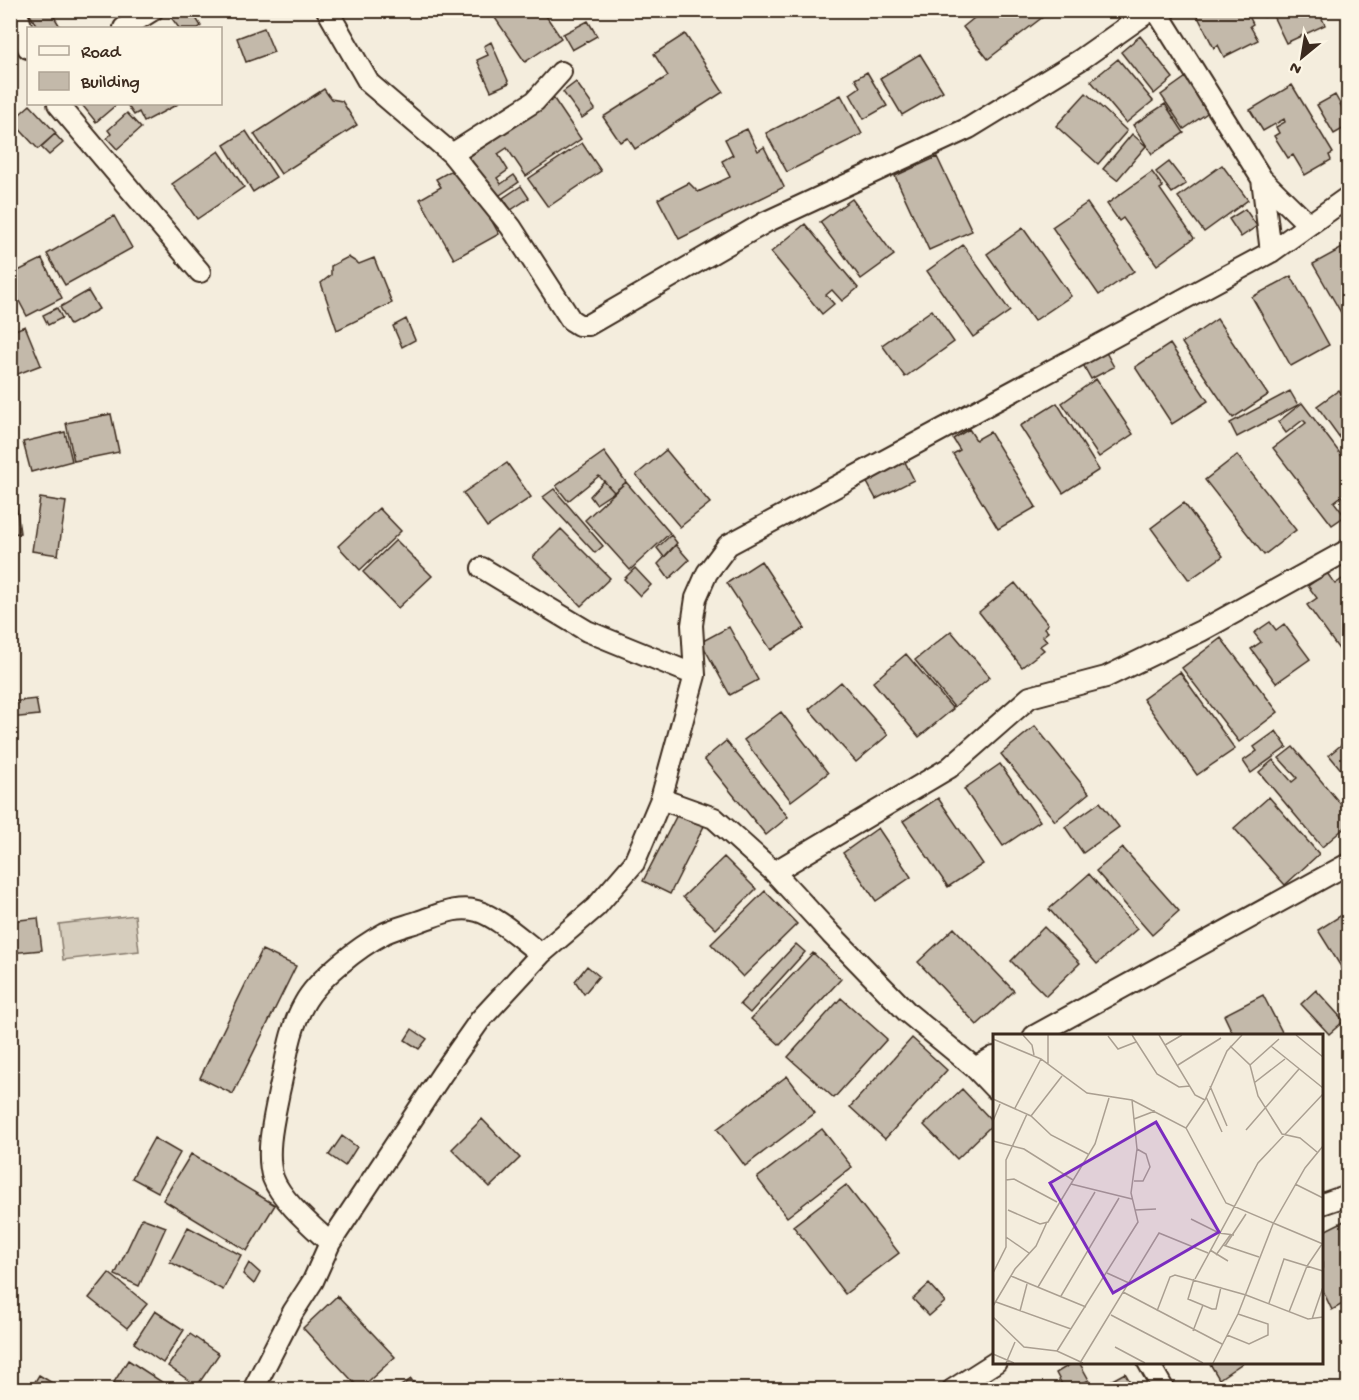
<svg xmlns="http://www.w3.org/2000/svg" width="1359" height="1400" font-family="'Gochi Hand',sans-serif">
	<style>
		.green { fill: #d6cdbd; stroke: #887c6e; stroke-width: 1.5 }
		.building { fill: #c3b9aa; stroke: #3b2a1e; stroke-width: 1.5 }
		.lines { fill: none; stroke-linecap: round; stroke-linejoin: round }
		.street-casing { stroke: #3b2a1e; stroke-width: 24 }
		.street { stroke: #fcf5e5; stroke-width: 20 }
		.inset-road { fill: none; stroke: #aa9f91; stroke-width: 1.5 }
		.view { fill: #7b2cbf; fill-opacity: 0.15; stroke: #7b2cbf; stroke-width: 3 }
		.inset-edge { fill: none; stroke: #3b2a1e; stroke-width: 3 }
	</style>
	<rect width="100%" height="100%" fill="#f4eddd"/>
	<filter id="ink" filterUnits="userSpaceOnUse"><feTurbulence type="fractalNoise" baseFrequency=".0167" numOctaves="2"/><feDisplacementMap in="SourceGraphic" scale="12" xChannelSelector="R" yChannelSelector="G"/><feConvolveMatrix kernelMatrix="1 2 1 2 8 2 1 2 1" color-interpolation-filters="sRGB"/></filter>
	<g filter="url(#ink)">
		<path class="green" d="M135,915L139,951L63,960L59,924Z"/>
		<path class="building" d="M27,10H50L61,28H38Z
			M178,10H191L201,26L198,28H179L170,16Z
			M494,10H542L561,38L525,62L491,12Z
			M984,10H1052L988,59L963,27Z
			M1246,10L1253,24L1250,26L1258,40L1224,57L1218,45L1214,48L1196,13L1200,10Z
			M1261,10H1318L1325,25L1286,43L1272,14L1264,17Z
			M588,21L597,36L572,50L563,34Z
			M264,28L274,52L246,62L237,38Z
			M685,34L723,92L635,149L628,138L620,142L603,117L668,76L654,54Z
			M1140,36L1173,78L1154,94L1121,52Z
			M491,42L509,83L491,91L477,60L488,55L484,46Z
			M920,54L943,91L902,115L880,78Z
			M1118,59L1153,101L1126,123L1091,81Z
			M867,72L887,106L864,119L850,94L860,87L855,79Z
			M1189,75L1213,109L1184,129L1161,95Z
			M576,82L595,109L582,118L563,92Z
			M1292,85L1333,153L1329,155L1331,160L1305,175L1293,155L1288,158L1274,136L1279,133L1276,127L1285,122L1284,119L1263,131L1250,110Z
			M324,89L331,99L342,101L357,125L281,174L254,134Z
			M1086,93L1127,131L1098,164L1056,126Z
			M841,95L862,134L787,172L766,133Z
			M1335,95L1348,118V126L1334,134L1317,105Z
			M554,99L581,139L526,176L507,148L498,154L508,170L497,178L501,184L514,175L519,182L497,197L469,157Z
			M86,104H117L96,122L83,106Z
			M132,104H178L144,122L139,112L134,115L128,106Z
			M1165,104L1184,133L1152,154L1133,125Z
			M30,105L56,133L38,149L12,121Z
			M127,113L141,128L117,149L107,138L111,134L108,130Z
			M747,129L758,151L764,147L784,187L679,239L658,199L689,183L698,192L730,177L722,161L733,155L725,139Z
			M246,131L276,177L253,192L224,145Z
			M55,134L63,143L49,155L41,147Z
			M1132,134L1146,146L1117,180L1103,169Z
			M582,143L601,171L548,207L528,179Z
			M219,151L244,187L197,219L172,184Z
			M937,157L972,231L929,250L895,176Z
			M1169,162L1186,184L1172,193L1156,172Z
			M1222,165L1248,200L1204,232L1178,197Z
			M454,169L464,171L499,234L454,259L420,199L441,187L436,179Z
			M1152,172L1163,187L1160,189L1194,238L1157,265L1123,218L1119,221L1107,204Z
			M521,186L529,198L511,210L503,198Z
			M852,199L894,255L861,279L820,222Z
			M1087,203L1134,271L1099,295L1052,227Z
			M1245,209L1257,226L1241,237L1229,219Z
			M114,216L132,248L65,285L47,254Z
			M805,224L858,288L842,301L832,290L826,295L834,304L822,314L771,252Z
			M1023,228L1071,296L1034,321L987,254Z
			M963,245L1010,311L973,337L927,271Z
			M1346,246L1348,250V313L1343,316L1313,264Z
			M348,257L359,264L374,258L392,303L337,330L321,283L331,275V266Z
			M42,259L62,298L27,316L10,284V275Z
			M1291,276L1329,345L1291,366L1252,297Z
			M88,291L99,309L70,325L60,307Z
			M57,308L62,318L48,325L43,315Z
			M932,310L954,342L905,377L882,345Z
			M406,319L415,340L402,347L393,326Z
			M1217,319L1268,395L1233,418L1182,343Z
			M25,326L41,365L10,377V332Z
			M1170,344L1208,401L1172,424L1135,367Z
			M1103,347L1114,367L1091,379L1080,359Z
			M1096,379L1133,434L1099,457L1062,403Z
			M1339,390L1348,403V449L1317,406Z
			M1290,391L1298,405L1237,437L1230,423Z
			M1057,403L1099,470L1063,493L1020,426Z
			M1302,403L1348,464V491L1334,502L1345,516L1332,525L1273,448L1306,423L1303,420L1286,433L1278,422Z
			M111,414L119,452L74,461L66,423Z
			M969,429L976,440L990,432L1036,507L998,529L953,454L960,450L953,439Z
			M65,432L72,461L31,472L23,442Z
			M666,450L710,503L680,527L636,475Z
			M604,452L626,482L614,492L599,476L568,501L556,486Z
			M1237,455L1296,530L1264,555L1205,480Z
			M902,456L914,480L876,499L863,475Z
			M507,463L531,497L487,527L463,493Z
			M604,481L614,492L596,504L590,496Z
			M626,482L670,533L630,570L585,520Z
			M14,489L20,533L10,534V490Z
			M554,489L603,546L595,553L543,497Z
			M40,498L66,502L58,555L32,551Z
			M1184,503L1223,556L1189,580L1151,528Z
			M379,508L401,531L360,570L338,546Z
			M561,529L610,578L581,606L533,557Z
			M671,535L677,543L664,557L657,548Z
			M396,540L432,576L398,608L363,572Z
			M676,545L689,560L669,579L658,564Z
			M761,561L805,628L771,650L727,583Z
			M635,568L651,585L640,596L624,579Z
			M1327,573L1335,584L1348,575V662L1307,605L1317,598L1308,586Z
			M1015,583L1048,624L1044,628L1048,632L1043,636L1047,641L1040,646L1044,650L1022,667L979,612Z
			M1270,622L1276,630L1284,624L1310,659L1276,683L1251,649L1261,642L1254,633Z
			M729,627L758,680L730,695L701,642Z
			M951,631L990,677L954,707L915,660Z
			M1221,638L1278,712L1239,742L1182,668Z
			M906,654L953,709L919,737L873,682Z
			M1180,672L1235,749L1197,775L1143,699Z
			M841,682L888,735L856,762L809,709Z
			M36,699L39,715L10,718V702Z
			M781,712L828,773L791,801L744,740Z
			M1035,726L1089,793L1055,821L1001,754Z
			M1276,731L1287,747L1251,773L1243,761L1257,751L1254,747Z
			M1348,739V778L1329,755Z
			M726,741L788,817L766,835L704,759Z
			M1293,747L1348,813V825L1322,847L1259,772L1273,760L1292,782L1297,778L1279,758Z
			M1000,764L1040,821L1003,846L964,789Z
			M1269,797L1319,854L1285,885L1234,828Z
			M938,798L983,864L948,887L903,821Z
			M1100,802L1119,827L1083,853L1065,827Z
			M679,811L705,824L670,894L643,881Z
			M878,828L911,877L876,901L843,853Z
			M1123,848L1179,911L1152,935L1096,871Z
			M724,857L756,889L716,929L683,897Z
			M1089,874L1137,929L1097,964L1049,909Z
			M765,891L797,924L743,977L711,944Z
			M1348,911V967L1343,970L1318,930Z
			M38,918L42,950L10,953V921Z
			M1044,927L1080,963L1046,996L1011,961Z
			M954,928L1014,991L977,1025L918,962Z
			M796,944L805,952L750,1013L740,1004Z
			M262,950L296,966L233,1094L200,1078Z
			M813,953L841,979L780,1045L751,1019Z
			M587,966L599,976L584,994L575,981Z
			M1316,990L1344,1021L1329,1034L1301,1004Z
			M1263,995L1282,1032L1274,1036H1234L1224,1015Z
			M841,998L887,1039L834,1098L788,1057Z
			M412,1029L427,1039L419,1049L405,1040Z
			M912,1038L947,1070L885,1139L850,1107Z
			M787,1076L815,1113L745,1166L717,1129Z
			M962,1089L994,1123L957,1159L924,1125Z
			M482,1119L520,1158L490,1187L452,1149Z
			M822,1129L852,1167L787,1217L757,1178Z
			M342,1136L357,1147L345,1166L329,1155Z
			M154,1138L180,1153L158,1192L132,1178Z
			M191,1154L275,1205L247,1251L163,1200Z
			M846,1185L899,1253L845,1294L793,1226Z
			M142,1218L166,1227L139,1286L115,1275Z
			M1348,1219V1301L1332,1310L1322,1289V1232Z
			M188,1227L241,1255L223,1290L170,1262Z
			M249,1263L260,1273L254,1284L243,1274Z
			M109,1273L147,1304L127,1328L89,1298Z
			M929,1284L945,1302L929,1316L913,1299Z
			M337,1296L395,1357L360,1389L303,1328Z
			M155,1311L184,1330L163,1363L134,1343Z
			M190,1334L219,1354L197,1386L168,1366Z
			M128,1360L174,1390H109Z
			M1074,1362H1079L1089,1380L1070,1390H1065L1056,1373Z
			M1209,1362H1244L1219,1379Z
			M1125,1373L1135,1390H1094Z
			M39,1375L64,1390H30Z
			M411,1379L418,1390H395Z"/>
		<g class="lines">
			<g class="street-casing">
				<path id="street" d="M16,10L28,48
					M327,10L369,83L452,154L511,227L571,320L579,325H588L766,222L969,128L1080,60L1151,10
					M1156,10L1262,179L1309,225
					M124,28L153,10
					M58,104L200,272
					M452,154L535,101L561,72
					M1262,179L1271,252
					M482,568L587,631L695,675
					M661,799L714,818L774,872L831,934L908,1013L975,1068L994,1088
					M774,872L949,768L1030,697L1106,677L1201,631L1348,550
					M1034,1036L1348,864
					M975,1068L994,1057
					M1322,1204L1348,1195
					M330,1243C313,1227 281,1200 273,1178C265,1152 274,1118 279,1092C286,1063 289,1030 304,1004C318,978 359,947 385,933C396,928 409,925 420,921C438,915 458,905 477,911C498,917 523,941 541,954
					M1148,1362L1164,1390
					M253,1390L293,1312L313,1281L330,1243L442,1074L480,1020L541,954L596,907L634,863L661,799L695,675L692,625L696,598L707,573L728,545L1271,252L1348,197
					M952,1390L996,1362"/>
			</g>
			<use href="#street" class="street"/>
		</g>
	</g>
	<g transform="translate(993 1034)">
		<rect width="330" height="330" fill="#f4eddd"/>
		<path class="inset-road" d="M30,1L39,11L41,21M55,1V30M139,1L164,40L186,53L197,52M166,1L202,61L212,66M303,1L330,23M115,2L125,15L143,8M0,5L48,25L94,59L139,66L193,94L233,169L330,210M172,11L189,1M237,12L257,31L265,62L289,100L307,104L324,118M278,12L330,54M185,31L228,4M257,31L286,5M261,49L292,25M217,52L234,92M213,63L229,98M0,65L38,82L58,101L95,120M22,74L48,25M38,82L69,42M141,85L162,77M0,87L7,70M193,94L212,66L234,17L249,1M253,96L306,35M0,107L31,115L80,146M13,146L21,145L64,168M141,147H150L157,133L153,120L144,115M78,150L139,165M302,150L330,164M15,176L47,190L55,188L102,110L116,64M142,176L163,175M198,185L226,199L241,201M13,203L36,219M230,211L266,223M232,212L253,180M217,216L235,227M223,221L238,200M0,239L13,213V126L34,80M114,239L136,249M18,242L93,273M201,245L195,265L219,275H223L228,253M202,245L265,129L330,60M45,253L102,158M130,258L229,310M68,262L126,164M3,268L78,295M276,269L291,225L330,237M0,272L22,235L43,212L54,188M27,277L34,250M164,277L177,243L182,241L253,261L315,285L330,283M296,278L314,232L329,210M118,281L210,329M0,283L31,313L64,317L90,329M319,285L330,253M200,297L210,271M234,301L256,310L275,301V290L245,280M122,313L152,329M64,317L145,188L138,159L144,115L139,66M0,320L21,329M13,329L22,308M87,329L166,199L215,219M220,329L245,280L280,190L312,134L330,112"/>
		<path class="view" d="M163,88L226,198L120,259L57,149Z"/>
		<rect width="330" height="330" class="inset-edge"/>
	</g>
	<rect width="1359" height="1400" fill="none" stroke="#fcf5e5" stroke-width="36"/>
	<rect x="18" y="18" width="1323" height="1364" fill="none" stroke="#3b2a1e" stroke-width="2" filter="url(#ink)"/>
	<rect x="27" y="27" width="195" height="78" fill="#fcf5e5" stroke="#afa495" stroke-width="1.5"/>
	<rect x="39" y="46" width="30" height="9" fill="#fcf5e5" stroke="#afa495" stroke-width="1.5"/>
	<text x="81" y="57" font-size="18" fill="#3b2a1e">Road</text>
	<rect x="39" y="72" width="30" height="18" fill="#c3b9aa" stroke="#afa495" stroke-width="1.5"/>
	<text x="81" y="87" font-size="18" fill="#3b2a1e">Building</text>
	<g transform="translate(1302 57) rotate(210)" stroke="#fcf5e5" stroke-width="4.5" paint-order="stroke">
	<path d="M0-4.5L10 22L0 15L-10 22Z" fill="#3b2a1e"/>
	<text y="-9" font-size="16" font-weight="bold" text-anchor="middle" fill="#3b2a1e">N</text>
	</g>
</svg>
